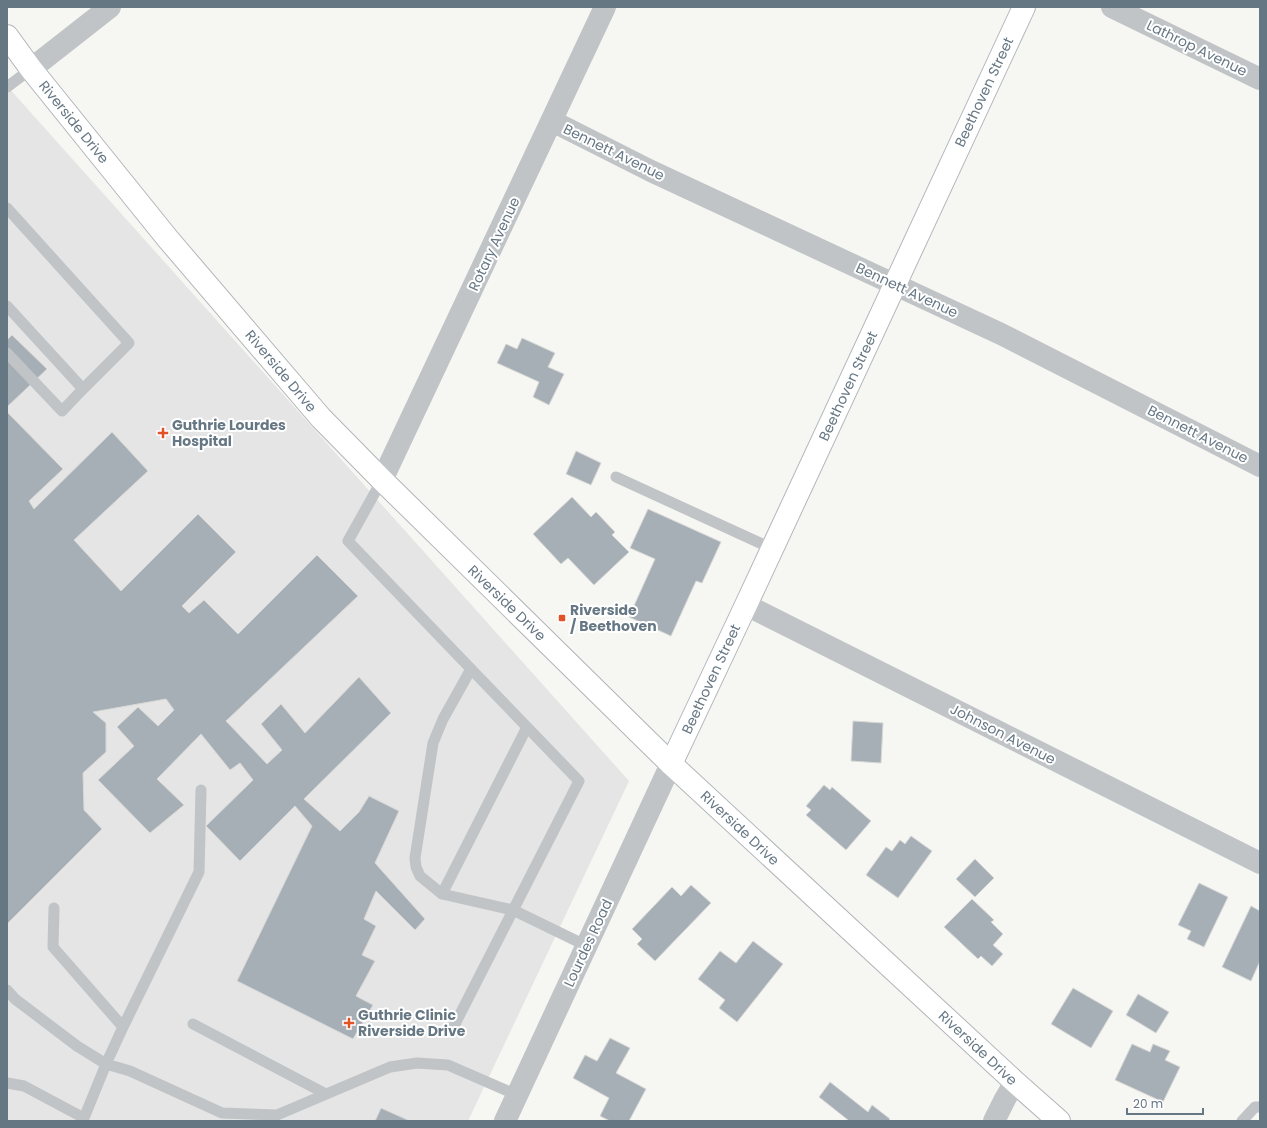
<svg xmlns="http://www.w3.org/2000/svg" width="1267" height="1128" font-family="Poppins,sans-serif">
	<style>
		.built { fill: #e4e5e4 }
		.building { fill: #a6afb5; stroke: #d8d8d6 }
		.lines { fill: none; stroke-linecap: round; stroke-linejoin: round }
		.secondary-casing { stroke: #b2b8bc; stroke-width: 24 }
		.primary-casing { stroke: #b1b6ba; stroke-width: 24 }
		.lane { stroke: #c0c4c7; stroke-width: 11 }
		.street { stroke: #c0c4c7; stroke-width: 22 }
		.secondary { stroke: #fff; stroke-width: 22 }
		.primary { stroke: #fff; stroke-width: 22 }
		.poi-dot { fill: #e15229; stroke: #fff; stroke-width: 1.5 }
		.labels { text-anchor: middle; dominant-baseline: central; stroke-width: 4; stroke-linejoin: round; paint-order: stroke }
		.street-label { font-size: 14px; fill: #667784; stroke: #fff }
		.poi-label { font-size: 14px; font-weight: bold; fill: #667784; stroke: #fff; text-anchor: start }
	</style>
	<rect width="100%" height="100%" fill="#f6f6f3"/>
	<path class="built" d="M7,86L629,781L468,1121H7Z"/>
	<path class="building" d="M12,335L47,369L7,407V340Z
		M522,338L555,353L548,367L564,374L549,405L533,397L539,382L497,363L506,344L517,349Z
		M7,412L63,469L29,501L34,509L112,432L148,471L74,540L121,591L198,514L236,552L182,606L189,613L204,600L238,634L317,555L358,596L226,721L267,764L282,750L261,724L281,704L305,733L359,677L391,713L304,799L340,831L359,812L369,796L399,811L375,863L425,919L415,930L376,891L364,919L376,926L362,955L375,961L356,996L373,1005L353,1039L237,981L312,826L295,806L240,861L206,826L253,780L240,763L230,770L201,734L157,779L184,805L150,833L98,780L134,746L117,727L138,707L158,726L174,710L166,699L93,712L106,723V752L83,773L84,810L102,829L7,924Z
		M576,451L601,463L591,485L566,474Z
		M572,497L591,517L596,512L615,532L612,535L629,552L594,585L568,558L561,564L533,534Z
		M648,509L721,542L702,583L696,581L671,636L629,617L655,559L630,548Z
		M853,721L883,723L881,763L851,761Z
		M824,785L830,790L832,787L871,821L846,850L806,815L811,810L806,806Z
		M911,836L932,851L898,898L866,875L886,847L892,851L900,840L905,844Z
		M975,859L994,878L975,897L956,879Z
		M1199,883L1228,897L1204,947L1187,939L1191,931L1178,925Z
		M691,885L711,903L655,961L637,944L642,939L632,929L672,887L681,896Z
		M972,899L994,920L991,922L1003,934L993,945L1003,954L992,966L981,956L978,959L944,927Z
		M1251,906L1260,911V961L1251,981L1222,967Z
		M753,941L783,964L737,1022L719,1008L725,1000L698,979L720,951L736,963Z
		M1073,988L1113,1011L1091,1048L1051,1024Z
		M1138,994L1169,1012L1156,1033L1126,1015Z
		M610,1038L630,1048L616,1073L646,1089L629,1121H610L600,1116L609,1098L573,1078L585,1055L597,1061Z
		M1132,1044L1150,1052L1153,1044L1170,1051L1165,1060L1180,1067L1163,1102L1115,1080Z
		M830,1082L868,1112L872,1105L890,1119L888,1121H847L848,1120L819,1097Z
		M381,1108L410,1121H375Z"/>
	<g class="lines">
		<g class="secondary-casing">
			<path id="secondary" d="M671,764L746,605L1024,7"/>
		</g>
		<g class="primary-casing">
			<path id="primary" d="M7,36L31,69L168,239L321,418L382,480L671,764L1015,1082L1059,1121"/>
		</g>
		<path class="lane" d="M7,87L31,69
			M7,208L129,343L83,389L7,306
			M7,353L62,411L83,389
			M616,477L773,549
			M382,480L348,541L471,669L579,781L454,1026
			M471,669L443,719L433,743L415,858L416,867L420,876L442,894L513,910L587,946
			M442,894L527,727
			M54,908L53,947L123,1027
			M7,990L15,999L77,1046L106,1064L130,1071L222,1113L277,1115L390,1067L417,1063L448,1065L517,1095
			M193,1024L326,1094
			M7,1083L24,1086L84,1118L106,1064L123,1027L199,872L201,790
			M1242,1121L1255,1107H1260"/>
		<path class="street" d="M1112,7L1260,79
			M31,69L110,7
			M552,121L651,171L1001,334L1260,466
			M382,480L605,7
			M746,605L1260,863
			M505,1121L671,764
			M994,1121L1005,1099L1015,1082"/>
		<use href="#secondary" class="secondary"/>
		<use href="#primary" class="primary"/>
	</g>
	<g class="poi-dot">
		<path d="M161 427h4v4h4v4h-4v4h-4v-4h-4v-4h4z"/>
		<rect x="558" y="614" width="8" height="8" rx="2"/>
		<path d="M347 1017h4v4h4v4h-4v4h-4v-4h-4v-4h4z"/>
	</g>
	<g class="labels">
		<g class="street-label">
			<text transform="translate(1197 48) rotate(26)">Lathrop Avenue</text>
			<text transform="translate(984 92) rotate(-65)">Beethoven Street</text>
			<text transform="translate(74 122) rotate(51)">Riverside Drive</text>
			<text transform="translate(614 152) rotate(26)">Bennett Avenue</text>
			<text transform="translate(494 244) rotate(-65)">Rotary Avenue</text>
			<text transform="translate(907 290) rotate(25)">Bennett Avenue</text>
			<text transform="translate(281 371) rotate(50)">Riverside Drive</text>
			<text transform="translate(848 386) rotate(-65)">Beethoven Street</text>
			<text transform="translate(1198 434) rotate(27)">Bennett Avenue</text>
			<text transform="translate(507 603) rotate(44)">Riverside Drive</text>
			<text transform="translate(711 679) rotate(-65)">Beethoven Street</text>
			<text transform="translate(1003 734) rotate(27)">Johnson Avenue</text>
			<text transform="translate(740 828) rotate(43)">Riverside Drive</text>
			<text transform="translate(588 943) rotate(-65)">Lourdes Road</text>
			<text transform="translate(978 1048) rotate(43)">Riverside Drive</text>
		</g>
		<g class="poi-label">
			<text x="172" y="425">Guthrie Lourdes<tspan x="172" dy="16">Hospital</tspan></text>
			<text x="570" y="610">Riverside<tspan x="570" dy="16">/ Beethoven</tspan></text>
			<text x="358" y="1015">Guthrie Clinic<tspan x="358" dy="16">Riverside Drive</tspan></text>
		</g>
	</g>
	<rect width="1267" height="1128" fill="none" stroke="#667784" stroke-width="16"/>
	<path d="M1127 1108v6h76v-6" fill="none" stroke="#667784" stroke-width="2"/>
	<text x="1133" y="1108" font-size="12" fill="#667784" stroke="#ffffff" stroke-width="3" paint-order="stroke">20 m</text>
</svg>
